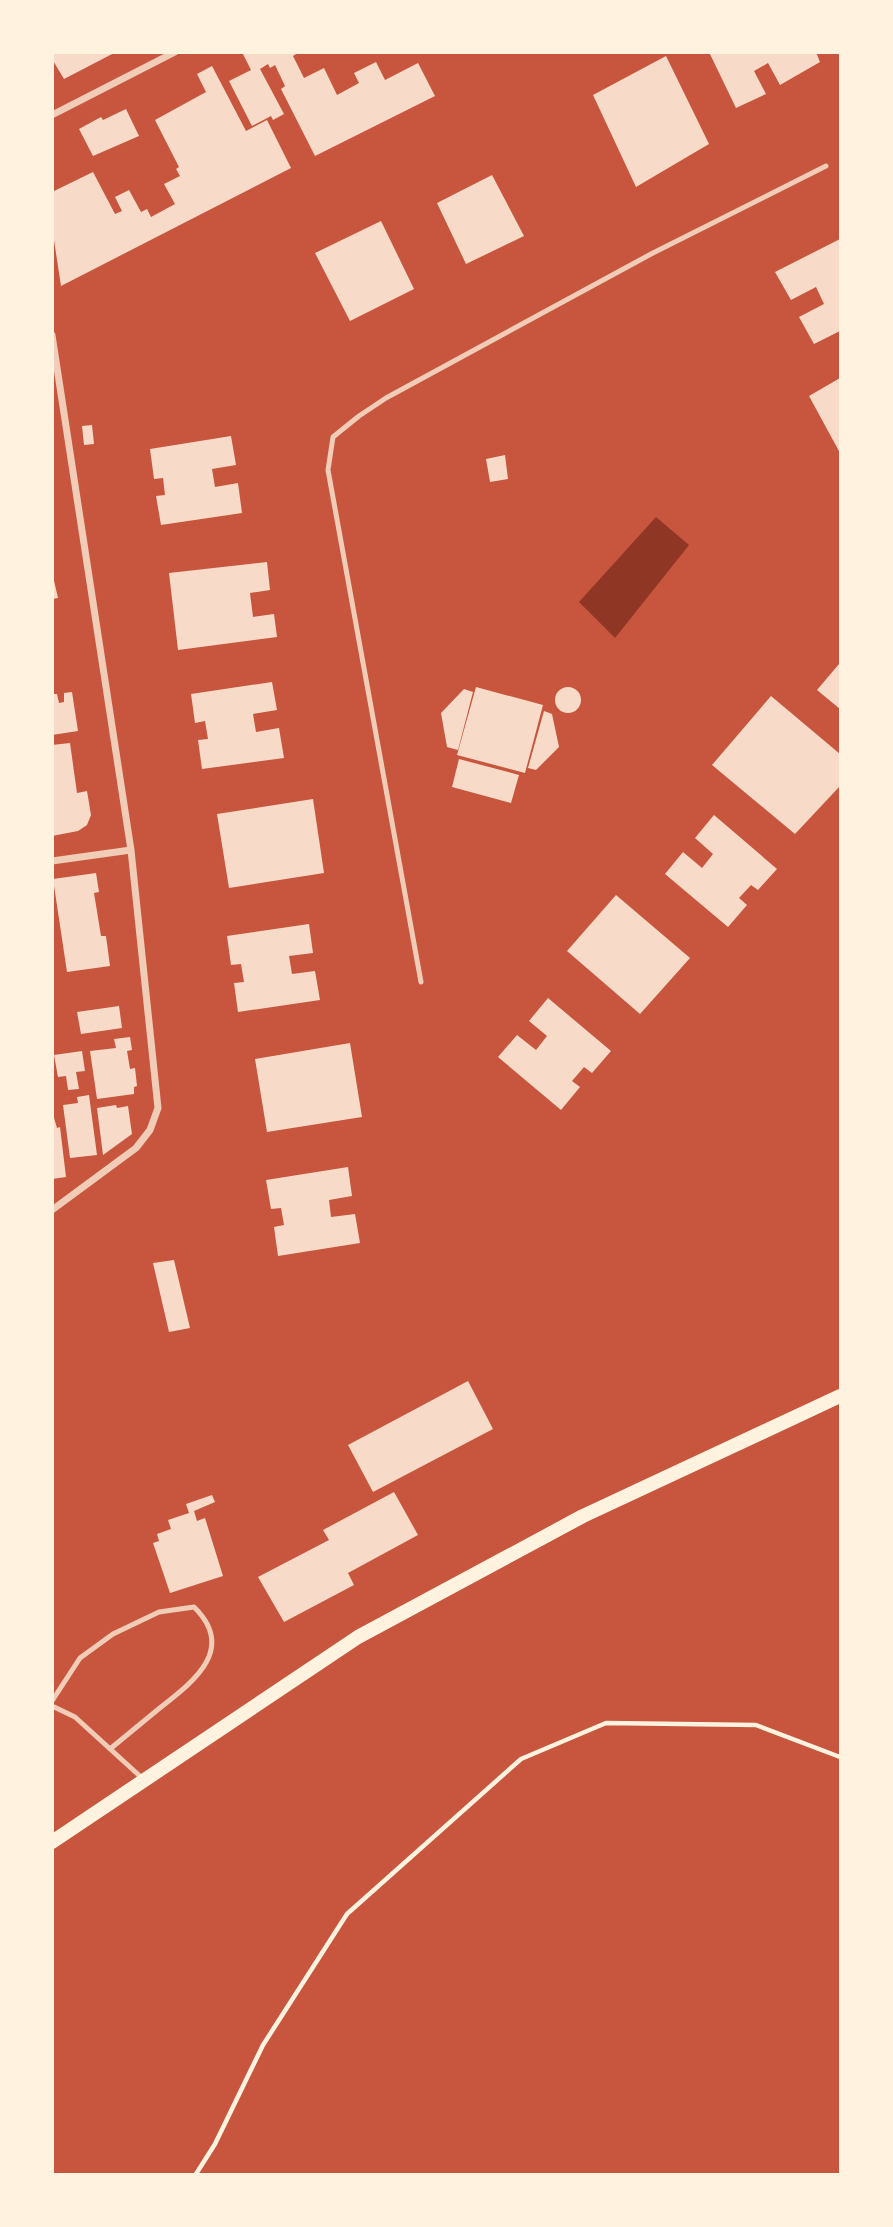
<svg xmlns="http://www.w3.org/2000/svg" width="893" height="2227" font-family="Helvetica,sans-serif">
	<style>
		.water { fill: #8f3625 }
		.building { fill: #f7dbc8 }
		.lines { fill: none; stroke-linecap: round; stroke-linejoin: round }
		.path { stroke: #fff3e0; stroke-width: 4.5 }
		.service { stroke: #f1ccb7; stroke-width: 5 }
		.minor { stroke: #f1ccb7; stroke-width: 7 }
		.secondary { stroke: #fff3e0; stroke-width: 14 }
	</style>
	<rect width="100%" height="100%" fill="#c8553d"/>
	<path class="water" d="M656,517L689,545L615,638L579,602Z"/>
	<path class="building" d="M52,52H116L64,79L52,59Z
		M242,52H299L293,56L304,78L324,68L337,95L359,83L354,73L376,62L385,80L418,63L435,96L315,156L281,89L285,86L275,65L270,68L268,64L260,69L284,114L273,120L271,116L252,126L229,81L251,70Z
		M709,52H816L820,62L780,85L768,63L754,71L766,94L736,108Z
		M666,56L709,144L636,187L593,95Z
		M212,66L246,131L267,120L291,168L61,286L52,227V192L93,172L115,214L122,211L115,197L129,190L141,212L147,209L151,217L175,204L164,184L180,176L176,169L179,167L155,120L206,92L197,74Z
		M126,109L139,136L93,156L79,129L101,117L103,120Z
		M492,175L524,236L466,264L437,203Z
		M381,221L414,289L350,321L315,253Z
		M840,239V331L814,344L799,317L824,304L816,287L791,300L775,272Z
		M840,378V453L809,396Z
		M92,425L94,444L84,445L82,426Z
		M231,436L236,465L212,469L215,487L238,483L242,513L161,525L156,496L165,495L163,478L154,479L150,449Z
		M505,455L508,479L490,482L486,459Z
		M267,562L270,590L250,593L253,617L274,614L277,637L178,650L169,573Z
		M52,572L58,598L52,599Z
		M839,664L840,666V709L817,690Z
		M272,682L277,710L253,714L256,732L279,728L284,758L202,769L198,740L208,739L205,721L195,723L191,694Z
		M555 700a13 13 0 1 1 26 0a13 13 0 1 1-26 0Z
		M476,687L543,705L525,773L457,755Z
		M464,689L473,692L458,750L447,747L441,713Z
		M72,692L78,731L52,735V694H57L59,703L64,702V693Z
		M771,696L840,754V786L795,834L712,765Z
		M544,711L552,714L559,747L536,770L528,768Z
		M70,743L77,793L87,791L91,815L87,825L78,831L52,836V745Z
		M459,759L519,775L511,803L452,787Z
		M313,799L324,873L229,888L217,814Z
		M714,815L777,869L758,890L751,885L739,898L747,905L728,927L665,874L683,852L702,868L713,854L695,838Z
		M96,873L99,892L94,893L101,936H106L110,966L67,972L53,879Z
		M616,895L690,958L640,1014L567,951Z
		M309,924L313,953L289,956L292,974L315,971L320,1000L238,1012L234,983L244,982L241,964L231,965L227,936Z
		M548,998L611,1051L592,1073L584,1067L572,1081L580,1087L561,1110L498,1057L517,1035L536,1050L547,1036L529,1021Z
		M119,1006L122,1028L81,1034L77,1012Z
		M130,1037L132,1050L127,1051L130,1069L135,1068L137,1086L134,1087V1094L97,1099L90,1051L116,1048L114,1039Z
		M350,1043L362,1117L267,1132L255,1059Z
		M82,1051L85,1071L76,1072L79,1089L68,1090L66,1076L58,1077L54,1055Z
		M89,1095L97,1155L70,1158L63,1105L78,1103L77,1097Z
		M116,1105L117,1108L128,1106L132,1134L103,1155L97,1108Z
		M52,1111L57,1128L60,1127L66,1177L52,1179Z
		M348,1167L352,1196L329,1200L331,1217L355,1214L360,1243L278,1256L274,1227L284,1225L281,1208L271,1209L266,1180Z
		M174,1260L190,1328L169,1332L153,1263Z
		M468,1381L493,1429L373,1492L348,1445Z
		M394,1492L418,1535L348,1573L354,1585L284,1622L258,1577L329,1540L323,1530Z
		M212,1495L215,1502L194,1511L197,1521L205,1518L223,1576L170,1593L153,1543L159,1541L157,1534L171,1529L168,1520L189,1513L186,1504Z"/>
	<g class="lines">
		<path class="path" d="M196,2174L215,2144L263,2045L347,1914L521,1759L606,1723L756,1725L840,1757"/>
		<path class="service" d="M421,982L328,470L333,437L359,416L386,398L651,254L826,166
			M52,1701L80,1658L113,1634L159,1612L194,1607C237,1649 193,1682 161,1707C144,1721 127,1735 110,1749
			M52,1706L75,1717L142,1778"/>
		<path class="minor" d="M52,115L175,52
			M52,335L131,850L158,1108L150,1130L136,1148L52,1210
			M52,861L131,850"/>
		<path class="secondary" d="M52,1842L358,1637L583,1516L840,1396"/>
	</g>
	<rect width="893" height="2227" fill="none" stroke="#fff3e0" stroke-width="108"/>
</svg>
